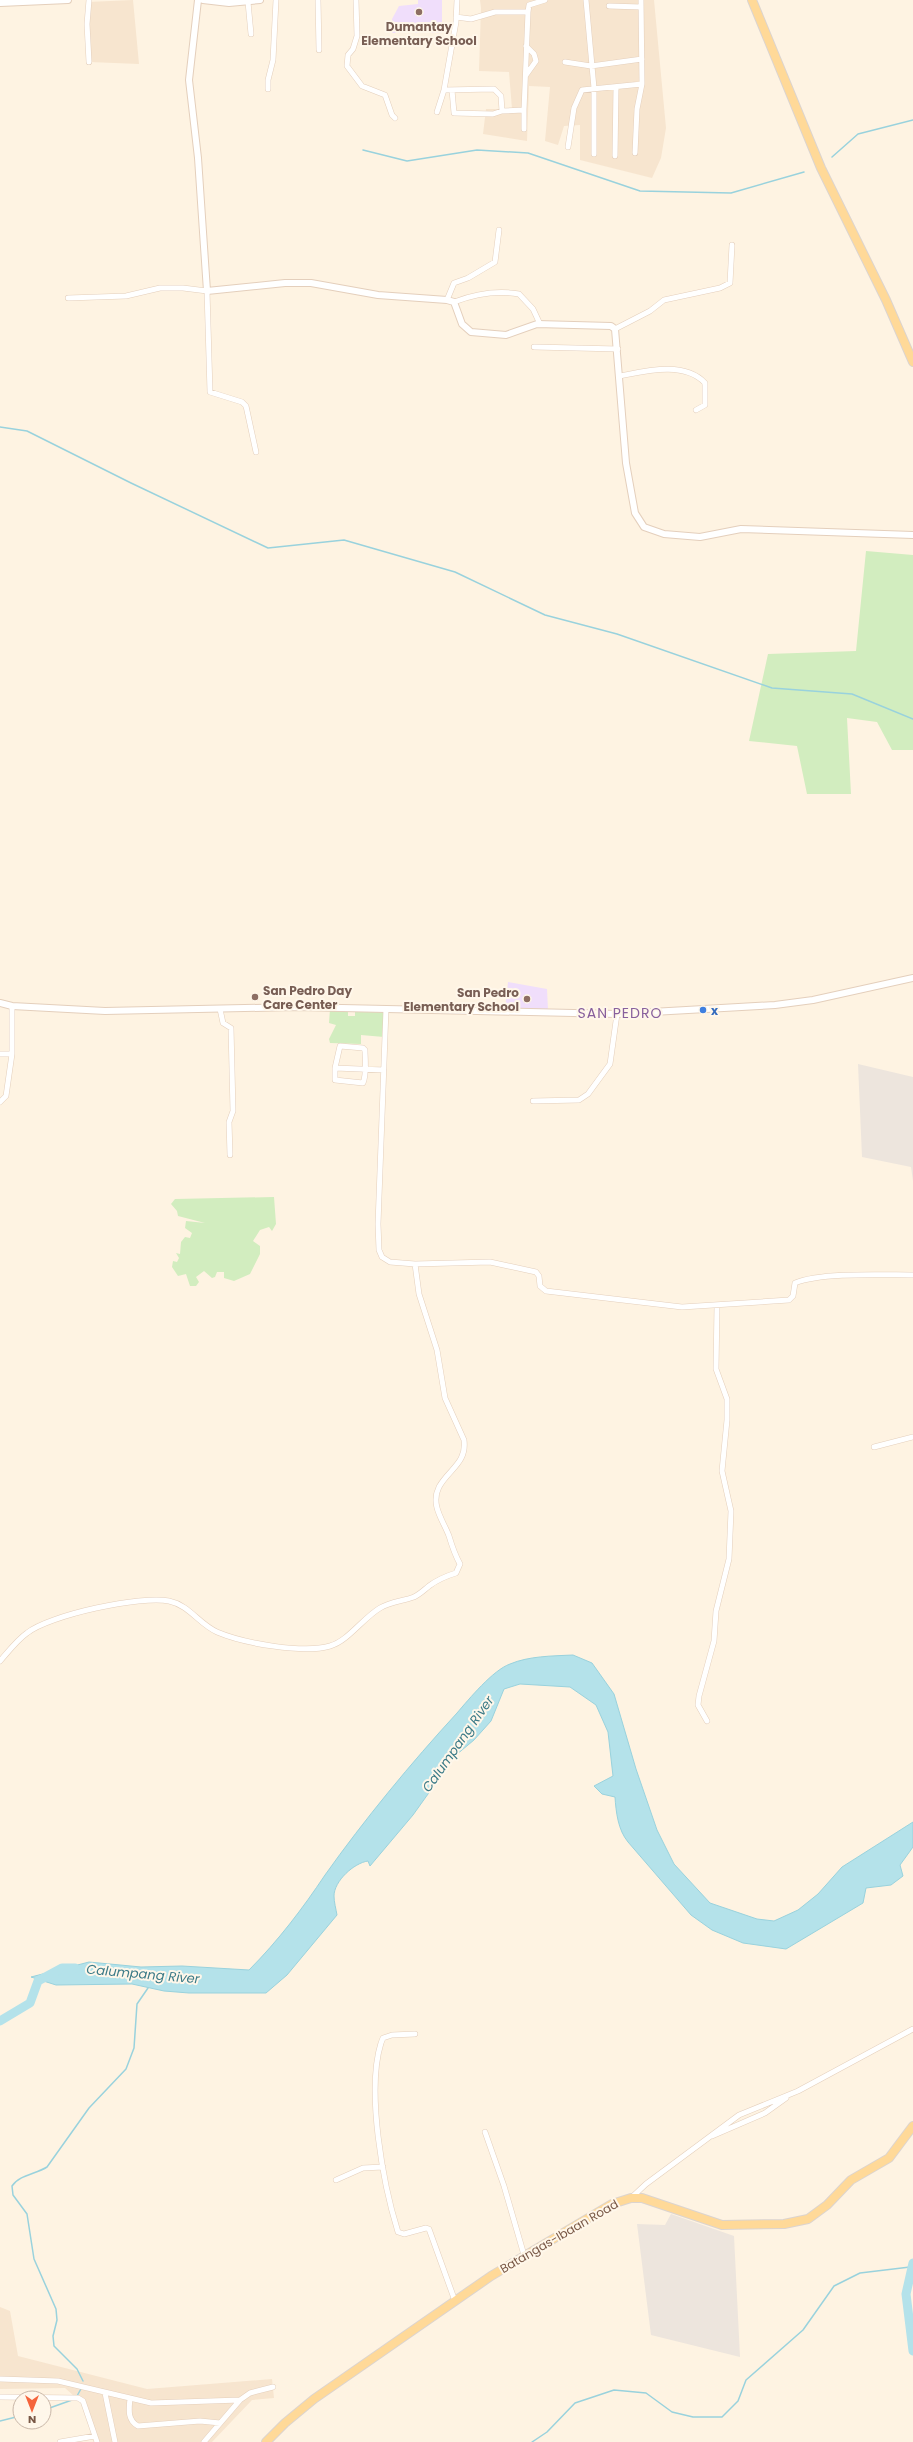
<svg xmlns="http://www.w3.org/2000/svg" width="913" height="2442" font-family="Poppins,sans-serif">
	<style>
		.residential { fill: #f7e5cf }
		.industrial { fill: #ede5dd }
		.education { fill: #f0defb }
		.green { fill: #d2edbf }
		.water { fill: #b4e2ea; stroke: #99d2dd }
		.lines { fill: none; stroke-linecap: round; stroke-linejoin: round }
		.stream { stroke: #99d2dd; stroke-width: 1.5 }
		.river { stroke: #b4e2ea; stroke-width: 9 }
		.minor-casing { stroke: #e4cfbc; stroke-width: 6 }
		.tertiary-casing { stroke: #e4cfbc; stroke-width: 8 }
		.primary-casing { stroke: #dcd4cf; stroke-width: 10 }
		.minor { stroke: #fff; stroke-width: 5 }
		.tertiary { stroke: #fff; stroke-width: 6 }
		.primary { stroke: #ffd998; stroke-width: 8 }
		.education-dot { fill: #8d6e63; stroke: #fff7ea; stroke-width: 1.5 }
		.shop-dot { fill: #3f7fe0; stroke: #fff7ea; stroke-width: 1.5 }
		.labels { text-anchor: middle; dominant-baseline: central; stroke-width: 4; stroke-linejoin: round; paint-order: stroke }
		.education-label { font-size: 12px; font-weight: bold; fill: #785e54; stroke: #fff7ea }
		.shop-label { font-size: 12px; font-weight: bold; fill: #366cbe; stroke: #fff7ea; text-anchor: start }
		.street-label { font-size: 12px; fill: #795846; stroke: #fff7ea }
		.water-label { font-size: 13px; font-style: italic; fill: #3b7a87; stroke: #fff7ea }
		.quarter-label { font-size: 14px; letter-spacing: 1px; fill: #88609d; stroke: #fff7ea }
	</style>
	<rect width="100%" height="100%" fill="#fef3e2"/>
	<path class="residential" d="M133,0L139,64L90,62L88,2Z
		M480,0H654L666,128L661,158L652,178L580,160V125L564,126L558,145L545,141L550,87L529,86L527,141L483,134L486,109H512L509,72L479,71L481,8Z
		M0,2307L10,2311L18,2356L147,2389L272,2379L274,2398L252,2400L212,2442H99L85,2406L65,2388L0,2389Z"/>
	<path class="industrial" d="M858,1064L913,1077V1181L911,1167L862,1157Z
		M671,2214L734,2236L740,2357L651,2335L637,2224L665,2225Z"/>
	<path class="education" d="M418,0H442V33H392V19L399,6L418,4Z
		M508,982L547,989L548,1010L505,1009Z"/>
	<path class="green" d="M866,551L913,555V750H892L877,722L847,718L851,794H807L797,746L749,741L768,654L856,651Z
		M330,1009L348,1010V1016H355V1010L385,1011L384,1037L361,1035V1044L330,1043L329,1039L336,1025L329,1023Z
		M274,1197L276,1224L272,1231L269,1227L260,1230L253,1241L260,1246V1254L250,1274L234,1281L224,1278V1272H217L215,1277L212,1278L204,1271L196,1277L199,1282L196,1286H190L186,1274L178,1276L172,1267L173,1261L177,1262L179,1258L176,1253L180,1254L181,1242L185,1237L190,1238L192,1233L185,1228L186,1221L205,1223L178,1216L177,1211L171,1204L175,1199Z"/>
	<path class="water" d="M573,1655L592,1663L614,1694L636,1769L657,1830L674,1864L710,1903L757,1919L774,1921L798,1910L818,1894L842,1867L913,1822V1847L900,1865L903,1876L891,1885L866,1888L863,1903L786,1949L743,1943L712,1930L691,1915L628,1842C618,1830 616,1812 615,1797L602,1794L594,1786L613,1776L608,1732L596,1705L570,1687L520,1684L504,1689L491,1721L474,1740L456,1755L413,1815L370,1866L368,1861C354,1863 334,1881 334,1896C334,1902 336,1909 337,1915L287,1975L266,1993H189L164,1991L132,1984L56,1985L31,1977L89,1962L141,1967L182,1966L249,1970C278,1941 303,1908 325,1875C364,1820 411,1763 457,1713C469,1699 493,1670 510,1664C529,1656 552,1656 573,1655Z"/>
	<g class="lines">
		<path class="stream" d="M363,150L407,161L477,150L528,153L640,191L731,193L804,172
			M832,157L858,134L913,120
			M0,427L27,431L131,483L268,548L344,540L455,572L545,615L617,634L772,688L852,694L913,719
			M83,2381L77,2369L54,2346L53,2336L57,2320L56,2309L34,2259L27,2214L13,2195L12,2186C19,2175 36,2174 47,2167L89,2108L126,2069L134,2048L137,2004L148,1988
			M77,2396L82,2387
			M44,2410L72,2400
			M0,2421L20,2416
			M532,2442L547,2432L575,2403L614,2390L646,2393L672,2412L693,2417H722L738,2401L746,2380L803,2330L834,2286L860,2273L910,2267"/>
		<path class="river" d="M0,2021L30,2003L38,1981L62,1968H75
			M913,2263L906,2294L913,2351"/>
		<g class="minor-casing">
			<path id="minor" d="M318,0L319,50
				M356,0L357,36L353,49L348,55L347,66L362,86L385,95L392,115L395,118
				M457,0L456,22L444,90L494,89L501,96L502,111L524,110L528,12L529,5L545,0
				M586,0L594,88V154
				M248,2L251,34
				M609,6L641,7
				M456,17L471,19L495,12H528
				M89,62L87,24L89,0
				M565,62L591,66L642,59
				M526,75L536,61L534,54L526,46
				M268,89V80L273,60L276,0
				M452,90L454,113L493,114L502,111
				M437,112L444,90
				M524,129V110
				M568,147L574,108L582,90L642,84
				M635,153L637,109L642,84L641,0
				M615,156L616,88
				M68,298L126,296L160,288H183L207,291L210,392L242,402L246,406L256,452
				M447,300L454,283L468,278L495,262L499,230
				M454,302C475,294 496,290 519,294L533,309L540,324
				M615,329L650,311L664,300L720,288L730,283L732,245
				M534,347L618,349
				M620,376C646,371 684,361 705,383V405L696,410
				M220,1009L223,1023L231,1028L233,1111L229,1122L230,1155
				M386,1009L378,1224L379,1250L382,1257L390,1262L415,1264L490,1262L536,1272L539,1276L540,1286L546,1291L682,1307L789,1300L793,1296L795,1283C822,1272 883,1275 913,1275
				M0,1054H12L6,1096L0,1102
				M12,1054V1006
				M335,1068V1080L363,1083C367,1074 365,1059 365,1050L363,1048L340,1046L335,1068L384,1070
				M533,1101L579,1100L588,1094L610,1064L617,1014
				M874,1447L913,1437
				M0,1661C8,1652 17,1640 27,1633C49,1615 142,1595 169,1601C189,1605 199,1624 217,1632C243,1643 303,1654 330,1646C348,1641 363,1618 380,1608C390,1602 403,1601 414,1597C420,1594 424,1590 429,1586C437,1580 446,1576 456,1573L460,1564C455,1555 452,1546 449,1536C443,1520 430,1505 439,1487C449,1469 467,1463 464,1440L445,1398L437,1350L419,1294L415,1264
				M707,1721L698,1705L699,1696L714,1641L716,1611L729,1559L731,1511L722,1471L727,1420V1399L716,1369L717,1306
				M415,2034L392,2035L383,2038L381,2043C366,2091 383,2184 398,2232L404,2234L426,2228L429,2229L455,2301
				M485,2132L504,2186L524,2255
				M712,2136L765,2113L786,2098
				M336,2180L363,2168L383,2167
				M631,2198L646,2184L739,2115L798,2091L913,2029
				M0,2379L58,2381L151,2403L240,2400
				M105,2393L115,2442
				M0,2397L78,2398L83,2401L97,2442
				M130,2398C129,2409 127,2420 138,2426L200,2421L220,2423
				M60,2442L95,2436
				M204,2442L240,2400L250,2393L273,2387"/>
		</g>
		<g class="tertiary-casing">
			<path id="tertiary" d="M198,0L189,80L198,158L207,291L285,283H311L378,295L447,300L454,302L462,324L471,332L506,335L537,324L611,326L615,329L626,463L635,513L644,527L664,534L700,537L741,529L913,535
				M203,0L229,3L260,0
				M0,3L68,0
				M0,1003L12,1006L105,1011L297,1007L617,1014L775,1005L813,1000L913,978"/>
		</g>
		<g class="primary-casing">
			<path id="primary" d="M752,0L821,168L886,300L913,362
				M266,2442L285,2423L314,2399L491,2276L612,2204L631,2198H642L722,2225L784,2224L808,2219L827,2205L851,2180L889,2158L913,2126"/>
		</g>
		<use href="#minor" class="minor"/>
		<use href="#tertiary" class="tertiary"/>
		<use href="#primary" class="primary"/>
	</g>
	<g class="education-dot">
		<circle cx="419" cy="12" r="4"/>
		<circle cx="255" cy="997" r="4"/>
		<circle cx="527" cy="999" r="4"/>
	</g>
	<circle class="shop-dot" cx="703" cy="1010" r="4"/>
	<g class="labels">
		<g class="education-label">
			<text x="419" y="26">Dumantay<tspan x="419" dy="14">Elementary School</tspan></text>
			<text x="263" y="990" text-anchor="start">San Pedro Day<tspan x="263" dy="14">Care Center</tspan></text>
			<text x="519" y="992" text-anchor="end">San Pedro<tspan x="519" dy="14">Elementary School</tspan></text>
		</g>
		<g class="shop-label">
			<text x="711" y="1010">x</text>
		</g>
		<g class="street-label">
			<text transform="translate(559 2236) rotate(-30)">Batangas-Ibaan Road</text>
		</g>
		<g class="water-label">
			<text transform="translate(458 1744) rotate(-55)">Calumpang River</text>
			<text transform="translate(143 1974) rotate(5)">Calumpang River</text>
		</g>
		<g class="quarter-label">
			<text x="620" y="1013">SAN PEDRO</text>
		</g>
	</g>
	<g transform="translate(32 2410) rotate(180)"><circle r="19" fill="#fff7ea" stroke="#c9b7a8"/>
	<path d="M0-3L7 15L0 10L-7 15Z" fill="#f5643b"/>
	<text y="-6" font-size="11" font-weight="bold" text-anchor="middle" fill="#795846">N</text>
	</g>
</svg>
